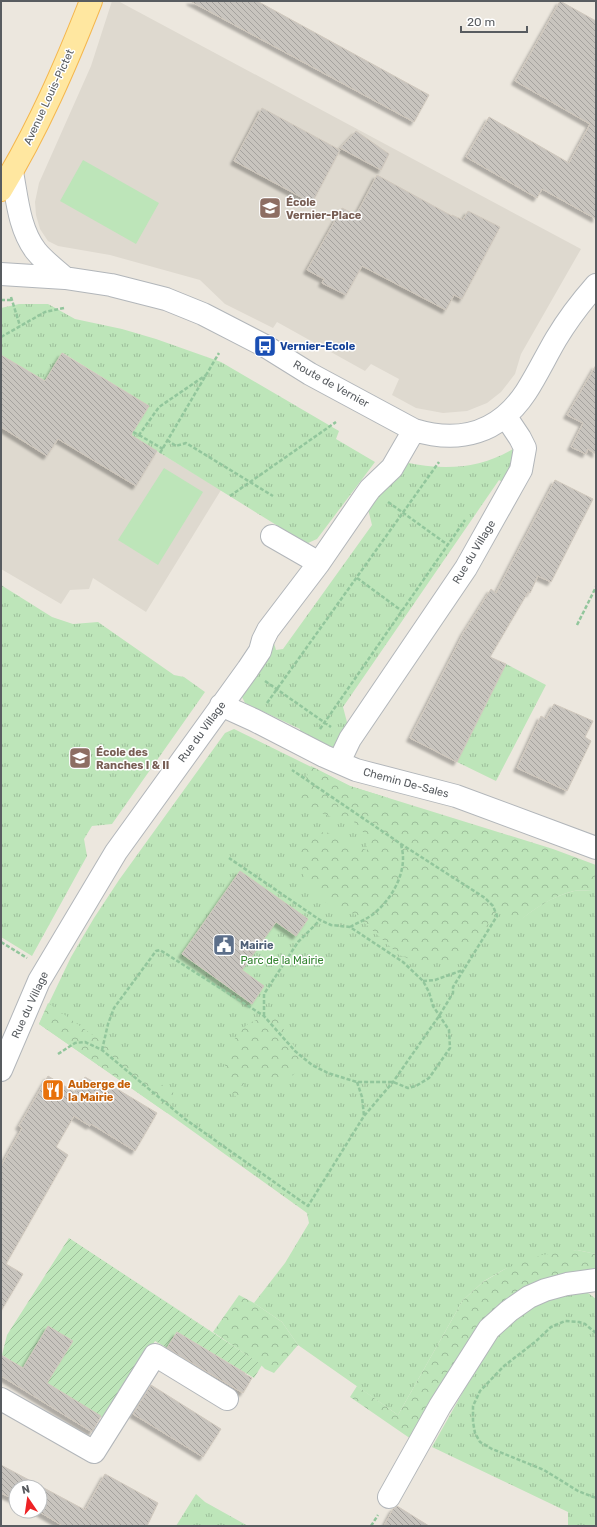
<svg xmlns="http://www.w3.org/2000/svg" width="597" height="1527" font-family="Rubik,sans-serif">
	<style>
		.education { fill: #ded9cf }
		.grass { fill: url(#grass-tufts) }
		.forest { fill: url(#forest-crowns) }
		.garden { fill: url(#garden-furrows) }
		.pitch { fill: #bde5b9 }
		.building { fill: url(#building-back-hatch); stroke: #d0c8bd; filter: url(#shadow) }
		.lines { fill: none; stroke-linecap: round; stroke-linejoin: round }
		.minor-casing { stroke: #b2b6ba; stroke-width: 24 }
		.major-casing { stroke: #f5b74e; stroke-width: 24 }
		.path { stroke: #92c69c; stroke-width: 2.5; stroke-dasharray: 4 2; stroke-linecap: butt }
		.minor { stroke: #fff; stroke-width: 22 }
		.major { stroke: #ffe7a0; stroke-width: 22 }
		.labels { text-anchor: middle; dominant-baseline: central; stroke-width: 3; stroke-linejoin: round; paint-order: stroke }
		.street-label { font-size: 11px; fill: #585c60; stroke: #fff }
		.education-label { font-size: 11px; font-weight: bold; fill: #785e54; stroke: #fff; text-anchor: start }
		.transit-label { font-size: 11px; font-weight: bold; fill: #164399; stroke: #fff; text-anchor: start }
		.service-label { font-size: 11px; font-weight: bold; fill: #4e5e75; stroke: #fff; text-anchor: start }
		.park-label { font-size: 11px; fill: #358532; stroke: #fff }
		.food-label { font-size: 11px; font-weight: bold; fill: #c56008; stroke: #fff; text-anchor: start }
	</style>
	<defs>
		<pattern id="grass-tufts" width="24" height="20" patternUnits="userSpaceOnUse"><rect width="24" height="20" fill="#bde5b9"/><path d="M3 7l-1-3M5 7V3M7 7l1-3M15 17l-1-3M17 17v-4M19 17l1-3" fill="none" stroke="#9cbd9a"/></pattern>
		<pattern id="forest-crowns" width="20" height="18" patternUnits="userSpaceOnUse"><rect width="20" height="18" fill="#bde5b9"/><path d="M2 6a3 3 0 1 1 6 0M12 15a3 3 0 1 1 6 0" fill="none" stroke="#9cbd9a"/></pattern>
		<pattern id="garden-furrows" width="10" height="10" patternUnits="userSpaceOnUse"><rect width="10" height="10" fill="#bde5b9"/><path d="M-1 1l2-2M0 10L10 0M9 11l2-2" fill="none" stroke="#9cbd9a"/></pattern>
		<pattern id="building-back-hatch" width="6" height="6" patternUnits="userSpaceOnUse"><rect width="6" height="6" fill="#c8c4be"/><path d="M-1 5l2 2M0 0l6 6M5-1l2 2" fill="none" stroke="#a5a29e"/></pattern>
		<filter id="shadow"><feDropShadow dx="-3.5" dy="3.5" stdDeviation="1" flood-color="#0004"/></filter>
	</defs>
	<rect width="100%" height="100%" fill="#ece7de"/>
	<path class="education" d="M112,1H118L581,249L521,354L515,374L501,392L487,403L467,411L443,413L416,408L392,395L399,379L371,364L365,371L277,322L273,328L225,304L200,280L110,255L58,246L48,241L40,229L36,215L35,202L39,183L91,66Z
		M62,353L149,406L132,436L221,490L146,612L93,578L89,589L70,590L61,604L1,569V355L45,381Z"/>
	<path class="grass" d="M19,304H48L75,319L122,329L156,339L221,362L339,431L336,439L375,462L317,539L308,543L299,539L131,435L149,406L63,353L45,381L1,355V308Z
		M513,449L514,456L504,483L499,480L343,707L348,726L339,742L331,748L300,732V729L245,703L241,695L273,640L276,650L283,649L372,525L367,505L405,462C442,471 480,469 513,449Z
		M1,585L52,617L73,624L98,622L174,675L184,677L205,692L112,824L92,826L84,839L87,856L32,956L1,937Z
		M506,664L546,685L496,781L457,762Z
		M234,729L350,786L385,797L517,922C534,909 552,896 574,891C581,890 589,891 596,891V1254L577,1250L505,1269L484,1281L463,1300L398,1415L298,1345L282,1322L254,1303L285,1263L309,1223L307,1213L180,1122L39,1024L71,957L94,918L119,880L225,733Z
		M580,1287L596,1299V1526H568V1512L432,1447L496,1333L534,1301Z
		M196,1494L205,1502L248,1526H176Z"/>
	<path class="forest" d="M311,766L350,786L553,849L596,865V891C589,891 581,890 574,891C552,896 534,909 517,923L499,908L478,938L466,950L452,959L438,963H421L399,955L355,914L325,902L304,877L299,853L304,841L310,835L324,832L338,835L351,849L357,847L367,850V842L362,830L352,820L331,817L303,805L300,794Z
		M48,1003L175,1094L167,1113L39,1024Z
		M274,1014L304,1062L293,1075L284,1080H270L261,1071L254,1068L245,1075L242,1095L236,1097C231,1090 226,1081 225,1071C224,1055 236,1031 250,1023C257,1019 266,1017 274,1014Z
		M577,1250L596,1254V1274L539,1285L411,1439L350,1397L357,1386L398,1415L463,1300L483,1282L505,1269L542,1255Z
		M239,1295L254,1303L282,1322L298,1345L274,1373L265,1369L261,1365L213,1332Z"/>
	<path class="garden" d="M69,1238L262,1365L254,1378L177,1332L167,1348L155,1341L106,1420L2,1355L7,1335Z"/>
	<path class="pitch" d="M83,160L159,203L136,244L60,201Z
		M164,468L203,492L158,565L118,540Z"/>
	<path class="building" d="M190,1H257L429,95L414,122Z
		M560,1L596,21V219L542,189L537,198L466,157L489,117L569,163L590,124L515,81Z
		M262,108L340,150L312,203L234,161Z
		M356,131L389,154L381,170L340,148Z
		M377,175L452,216V215L463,220L468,211L500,227L462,299L454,295L446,310L362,266L346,295L322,283L324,279L307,270L342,208L356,215Z
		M62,353L149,406L131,435L157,451L136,486L58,439L47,456L1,427V355L45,381Z
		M596,365V454L588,449L586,454L571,447L583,423L567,415Z
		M555,480L593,499L551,582L538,576L530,593L528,592L490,657L506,664L457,762L410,738L464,632L491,589L496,593Z
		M554,704L593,721L585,737L591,741L567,791L517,768L541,716L546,719Z
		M240,871L308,919L296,936L276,922L242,970L264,986L252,1004L182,954Z
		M48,1076L76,1093L85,1077L109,1091L112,1086L157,1113L135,1151L91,1124L90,1126L74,1116L56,1147L68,1155L6,1264L23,1274L1,1311V1166L22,1128L19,1126Z
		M48,1326L73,1341L47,1383L101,1416L92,1432L1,1376V1355L23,1368Z
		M177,1332L245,1373V1374L252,1378L243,1393L167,1348Z
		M151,1385L221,1429L203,1457L133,1414Z
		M1,1465L85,1510L105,1474L158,1503L147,1526H63L38,1511H40V1487H16V1500L1,1493Z
		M397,1506L429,1526H384L393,1509Z"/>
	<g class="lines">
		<g class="minor-casing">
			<path id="minor" d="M12,172C17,198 19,229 36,251C44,261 55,269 65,278
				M1,274L65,278L111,285L166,299L203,314L265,346L310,374L414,430C460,444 499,433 526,392C537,375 546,356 556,339C568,319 581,302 596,285
				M272,536L319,563
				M221,705L254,720L324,756L356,770L456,796L596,848
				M339,762L350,739L466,568L521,470L525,448L520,438L506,417
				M1,1070L39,981L116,852L248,669L260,651L263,640L268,630L319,563L365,496L370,489L392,468L414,430
				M1,1399L94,1452L155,1355L227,1399
				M389,1497L440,1406L489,1329L509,1311L529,1297L545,1290L567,1284L596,1280"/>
		</g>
		<g class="major-casing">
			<path id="major" d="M1,190C38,129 65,67 91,1"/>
		</g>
		<path class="path" d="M11,297L20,326
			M1,300H11
			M1,337L45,312L64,308
			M133,432L139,435L159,407L206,375
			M139,435L163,449
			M167,440L176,446L186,443L273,496
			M160,453L219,353
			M230,496L336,422
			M388,502L448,545
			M357,578L402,611
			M577,625L596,587
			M265,681L331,727
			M267,703L439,462
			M320,729L465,520
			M350,927C357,923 365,920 372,915C392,900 409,870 401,845
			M1,942L27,958
			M423,981L435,980L463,970
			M264,1016V994L298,942L320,920
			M102,1050L108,1024L114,1008L156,951L160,950L264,1016L295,1051L312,1065L328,1073L347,1079L357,1082H393L408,1088L416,1086L429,1078L450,1048L449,1030L433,1006L429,992L423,981L403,962L350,927L331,925L320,920L229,858
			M58,1054L75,1043L85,1042L102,1050L185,1119L308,1206L364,1116L393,1082L439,1016L453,993V987L497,916L493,906L485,898L401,844L292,770
			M357,1082L362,1097L364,1116
			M596,1333L585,1324L579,1322L565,1321L551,1327L535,1342L504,1366L480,1391L473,1406V1422L475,1433L480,1442L492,1449L544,1470L578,1491L596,1498
			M371,1526L378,1515"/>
		<use href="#minor" class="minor"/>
		<use href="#major" class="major"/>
	</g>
	<defs>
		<g id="school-square" transform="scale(1.15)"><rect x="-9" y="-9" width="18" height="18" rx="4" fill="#8d6e63" stroke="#fff"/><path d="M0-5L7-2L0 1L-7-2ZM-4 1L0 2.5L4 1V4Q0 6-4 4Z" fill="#fff"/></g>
		<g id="bus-square" transform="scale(1.15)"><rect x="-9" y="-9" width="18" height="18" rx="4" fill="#1a4fb4" stroke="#fff"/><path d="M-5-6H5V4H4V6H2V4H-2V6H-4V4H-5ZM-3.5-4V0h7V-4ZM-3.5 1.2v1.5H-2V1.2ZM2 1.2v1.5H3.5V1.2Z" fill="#fff"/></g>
		<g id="civic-square" transform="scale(1.15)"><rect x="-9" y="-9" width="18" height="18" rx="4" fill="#5c6f8a" stroke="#fff"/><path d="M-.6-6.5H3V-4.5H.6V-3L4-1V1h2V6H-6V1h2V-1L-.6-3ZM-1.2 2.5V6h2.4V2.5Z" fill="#fff"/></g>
		<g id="restaurant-square" transform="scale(1.15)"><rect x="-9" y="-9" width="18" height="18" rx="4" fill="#e8710a" stroke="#fff"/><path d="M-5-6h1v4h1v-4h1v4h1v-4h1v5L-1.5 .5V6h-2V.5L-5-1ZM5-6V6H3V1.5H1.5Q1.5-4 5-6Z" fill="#fff"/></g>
	</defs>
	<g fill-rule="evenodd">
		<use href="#school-square" x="270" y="208"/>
		<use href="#bus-square" x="265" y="346"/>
		<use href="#school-square" x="80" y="758"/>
		<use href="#civic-square" x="224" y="945"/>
		<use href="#restaurant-square" x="53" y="1090"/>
	</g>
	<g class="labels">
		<g class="street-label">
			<text transform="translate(49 97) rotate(-65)">Avenue Louis-Pictet</text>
			<text transform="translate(331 384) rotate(29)">Route de Vernier</text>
			<text transform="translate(474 552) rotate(-59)">Rue du Village</text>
			<text transform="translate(202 732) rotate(-54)">Rue du Village</text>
			<text transform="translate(406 783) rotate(15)">Chemin De-Sales</text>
			<text transform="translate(30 1005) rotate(-65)">Rue du Village</text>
		</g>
		<g class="education-label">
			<text x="286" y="202">École<tspan x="286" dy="13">Vernier-Place</tspan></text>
			<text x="96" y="752">École des<tspan x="96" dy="13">Ranches I &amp; II</tspan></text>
		</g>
		<g class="transit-label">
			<text x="280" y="346">Vernier-Ecole</text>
		</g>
		<g class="service-label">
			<text x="240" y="945">Mairie</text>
		</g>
		<g class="park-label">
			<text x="282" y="960">Parc de la Mairie</text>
		</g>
		<g class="food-label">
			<text x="68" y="1084">Auberge de<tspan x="68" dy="13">la Mairie</tspan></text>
		</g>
	</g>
	<rect width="597" height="1527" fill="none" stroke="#585c60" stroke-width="4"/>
	<g transform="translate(28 1499) rotate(347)"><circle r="19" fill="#ffffff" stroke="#bcbebf"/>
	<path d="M0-3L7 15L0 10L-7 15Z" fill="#ee2225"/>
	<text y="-6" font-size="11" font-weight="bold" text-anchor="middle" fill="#585c60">N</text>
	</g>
	<path d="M461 26v6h66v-6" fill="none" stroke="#585c60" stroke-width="2"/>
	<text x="467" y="26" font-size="12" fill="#585c60" stroke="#ffffff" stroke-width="3" paint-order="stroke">20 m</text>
</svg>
